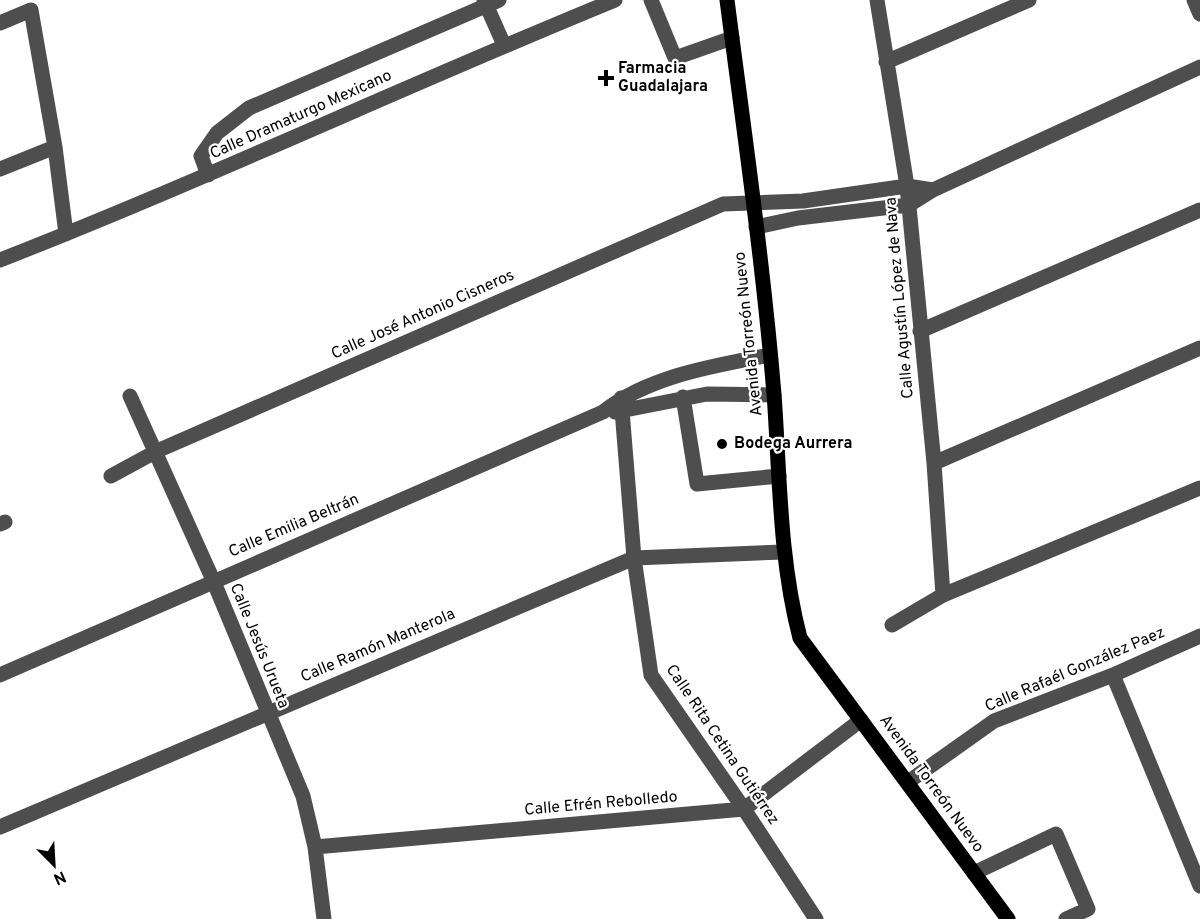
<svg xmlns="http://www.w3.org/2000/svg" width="1200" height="919" font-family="Overpass,sans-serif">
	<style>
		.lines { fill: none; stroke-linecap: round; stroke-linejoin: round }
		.minor { stroke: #4e4e4e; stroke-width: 15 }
		.major { stroke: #000; stroke-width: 15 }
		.poi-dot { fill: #000; stroke: #fff; stroke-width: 2 }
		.labels { text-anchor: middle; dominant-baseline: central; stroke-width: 4.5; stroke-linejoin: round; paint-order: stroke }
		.poi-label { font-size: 16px; font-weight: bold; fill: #000; stroke: #fff; text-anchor: start }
		.street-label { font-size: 16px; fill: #000; stroke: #fff }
	</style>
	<rect width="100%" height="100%" fill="#fff"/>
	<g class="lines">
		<path class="minor" d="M484,0L504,45
			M651,0L675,58L732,38
			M877,0L907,186L934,463L943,595
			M1194,0L1200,14
			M0,23L31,10L55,147L66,234
			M886,62L1029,0
			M0,169L55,147
			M208,175L201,156L217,133L249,108L499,0
			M756,227L798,218L909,205L933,190L1200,67
			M0,260C207,179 409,84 615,0
			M920,331L1200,210
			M130,396L213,580L303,796L315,847L324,919
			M683,397L697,484L779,476
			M621,398L634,558L651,675L744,809L816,919
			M615,412L707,394L774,395
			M934,463L1200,348
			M111,476L157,451L723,204L803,201L907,186L933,190
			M0,524L5,522
			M892,625L943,595L1200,488
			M0,675L603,412C649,376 713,366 770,355
			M1113,675L1200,886
			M908,782L994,721L1113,675L1200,636
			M0,827L634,558L783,552
			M315,847L744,809L861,720
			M974,873L1056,834L1088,909L1066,919"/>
		<path class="major" d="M727,0C744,131 763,262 774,394C780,476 779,558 800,638L1008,919"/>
	</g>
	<g class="poi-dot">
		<path d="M603 69h6v6h6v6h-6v6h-6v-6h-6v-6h6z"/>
		<circle cx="722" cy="444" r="6"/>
	</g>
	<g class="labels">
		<g class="poi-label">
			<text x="618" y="69">Farmacia<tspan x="618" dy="18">Guadalajara</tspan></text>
			<text x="734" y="444">Bodega Aurrera</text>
		</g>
		<g class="street-label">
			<text transform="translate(301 115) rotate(-24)">Calle Dramaturgo Mexicano</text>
			<text transform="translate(900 298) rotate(-95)">Calle Agustín López de Nava</text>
			<text transform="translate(423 315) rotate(-24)">Calle José Antonio Cisneros</text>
			<text transform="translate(749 334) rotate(-96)">Avenida Torreón Nuevo</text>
			<text transform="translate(294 526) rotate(-23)">Calle Emilia Beltrán</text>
			<text transform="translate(259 646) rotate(68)">Calle Jesús Urueta</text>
			<text transform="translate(378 646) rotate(-23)">Calle Ramón Manterola</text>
			<text transform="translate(1075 670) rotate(-23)">Calle Rafaél González Paez</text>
			<text transform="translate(722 745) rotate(56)">Calle Rita Cetina Gutiérrez</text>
			<text transform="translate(931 784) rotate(54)">Avenida Torreón Nuevo</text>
			<text transform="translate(601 804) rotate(-5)">Calle Efrén Rebolledo</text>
		</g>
	</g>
	<g transform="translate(54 865) rotate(156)" stroke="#ffffff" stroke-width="4.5" paint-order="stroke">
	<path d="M0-4.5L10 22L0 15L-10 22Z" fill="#000000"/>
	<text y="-9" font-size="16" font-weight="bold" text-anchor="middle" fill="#000000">N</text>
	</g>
</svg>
